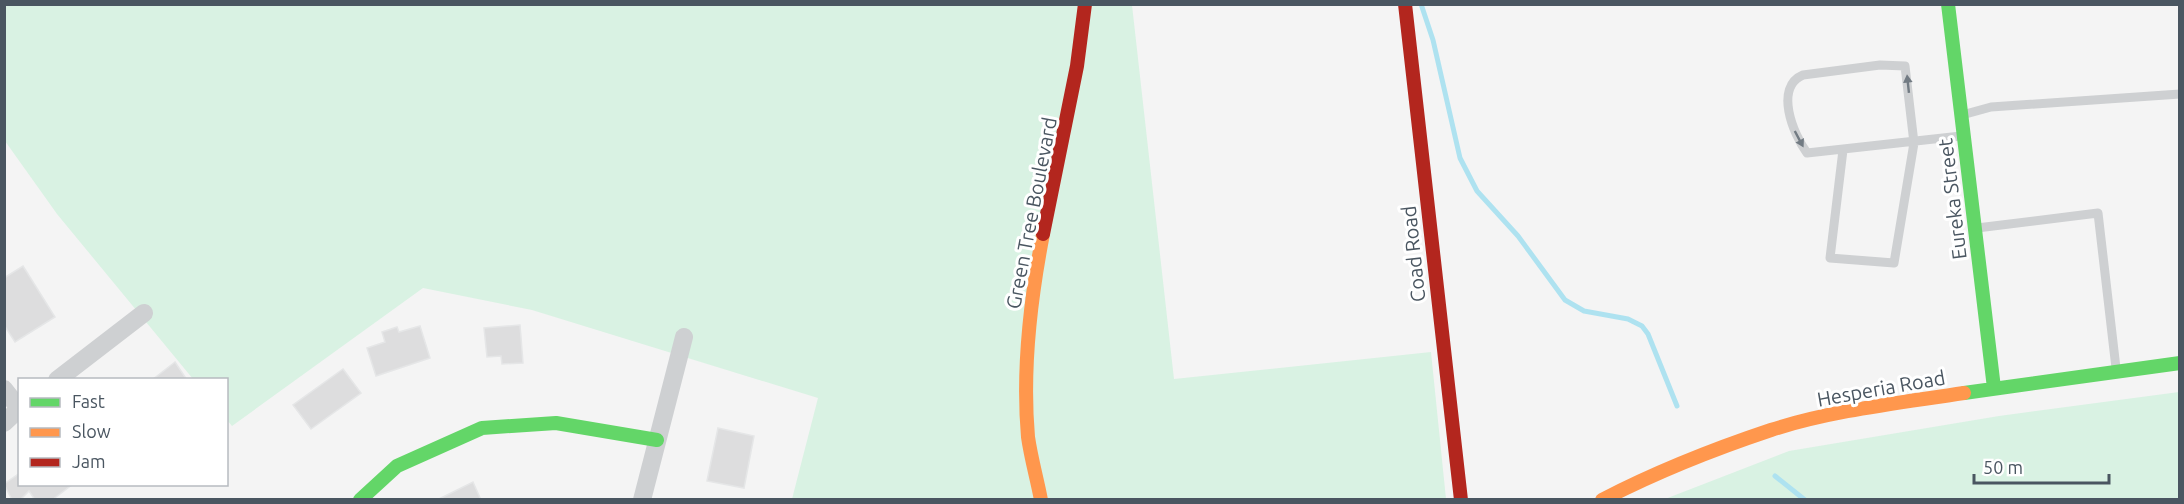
<svg xmlns="http://www.w3.org/2000/svg" width="2184" height="504" font-family="Ubuntu,sans-serif">
	<style>
		.green { fill: #d9f2e3 }
		.lines { fill: none; stroke-linecap: round; stroke-linejoin: round }
		.stream { stroke: #aee2f0; stroke-width: 5 }
		.building { fill: #ddddde; stroke: #e5e6e7; stroke-width: 1.5 }
		.lane { stroke: #ced0d2; stroke-width: 9 }
		.street { stroke: #ced0d2; stroke-width: 18 }
		.fast { stroke: #63d668; stroke-width: 14 }
		.slow { stroke: #ff974d; stroke-width: 14 }
		.jam { stroke: #b3261e; stroke-width: 14 }
		.oneway { fill: #727b83 }
		.labels { text-anchor: middle; dominant-baseline: central; stroke-width: 6; stroke-linejoin: round; paint-order: stroke }
		.street-label { font-size: 20px; fill: #4a5661; stroke: #fff }
	</style>
	<rect width="100%" height="100%" fill="#f4f4f4"/>
	<path class="green" d="M4,5H1132L1174,379L1431,352L1446,499H792L818,398L532,310L423,288L232,426L227,420L226,380L193,379L57,214L5,141Z
		M2179,392V499H1665L1789,451L1999,416Z"/>
	<g class="lines">
		<path class="stream" d="M1421,4L1433,40L1460,158L1477,191L1518,236L1565,300L1584,311L1628,319L1642,326L1648,334L1677,406
			M1775,476L1805,500"/>
	</g>
	<path class="building" d="M23,266L55,317L15,342L4,325V278Z
		M520,325L523,363L502,364L501,356L487,357L484,328Z
		M420,326L430,358L376,376L367,348L385,342L382,332L397,327L399,332Z
		M175,362L187,380H152Z
		M343,369L361,393L311,429L293,405Z
		M718,428L754,436L744,488L707,481Z
		M20,473V484H73L52,500H35L29,491L20,500H12L4,484Z
		M473,482L481,500H437Z"/>
	<g class="lines">
		<path class="lane" d="M1962,115L1991,107L2180,94
			M1843,150L1830,258L1894,263L1914,143L1905,66L1880,65L1803,75C1774,87 1793,134 1807,153L1961,136
			M1977,228L2098,213L2116,368"/>
		<path class="street" d="M57,380L144,313
			M4,389L19,408
			M4,423L20,408
			M642,500L684,337"/>
		<path class="fast" d="M1948,4L1994,388
			M1964,393L2180,363
			M360,500L397,466L482,428L556,423L657,440"/>
		<path class="slow" d="M1041,500C1037,479 1031,458 1028,437C1022,369 1030,301 1043,234
			M1602,500C1656,472 1714,449 1771,430C1833,410 1900,403 1964,393"/>
		<path class="jam" d="M1405,4L1461,500
			M1043,234L1077,66L1085,4"/>
	</g>
	<defs><path id="oneway-solid" d="M-6-.8H1V-3.2L6.5 0L1 3.2V.8H-6Z" transform="scale(1.5)"/></defs>
	<g class="oneway">
		<use href="#oneway-solid" transform="translate(1908 84) rotate(-96)"/>
		<use href="#oneway-solid" transform="translate(1799 139) rotate(62)"/>
	</g>
	<g class="labels">
		<g class="street-label">
			<text transform="translate(1952 199) rotate(-97)">Eureka Street</text>
			<text transform="translate(1031 213) rotate(-79)">Green Tree Boulevard</text>
			<text transform="translate(1413 254) rotate(-96)">Coad Road</text>
			<text transform="translate(1881 388) rotate(-10)">Hesperia Road</text>
		</g>
	</g>
	<rect width="2184" height="504" fill="none" stroke="#4a5661" stroke-width="12"/>
	<rect x="18" y="378" width="210" height="108" fill="#ffffff" stroke="#b7bbc0" stroke-width="1.5"/>
	<rect x="30" y="398" width="30" height="9" fill="#63d668" stroke="#b7bbc0" stroke-width="1.5"/>
	<text x="72" y="408" font-size="18" fill="#4a5661">Fast</text>
	<rect x="30" y="428" width="30" height="9" fill="#ff974d" stroke="#b7bbc0" stroke-width="1.5"/>
	<text x="72" y="438" font-size="18" fill="#4a5661">Slow</text>
	<rect x="30" y="458" width="30" height="9" fill="#b3261e" stroke="#b7bbc0" stroke-width="1.5"/>
	<text x="72" y="468" font-size="18" fill="#4a5661">Jam</text>
	<path d="M1974 474v9h135v-9" fill="none" stroke="#4a5661" stroke-width="3"/>
	<text x="1983" y="474" font-size="18" fill="#4a5661" stroke="#ffffff" stroke-width="4.5" paint-order="stroke">50 m</text>
</svg>
